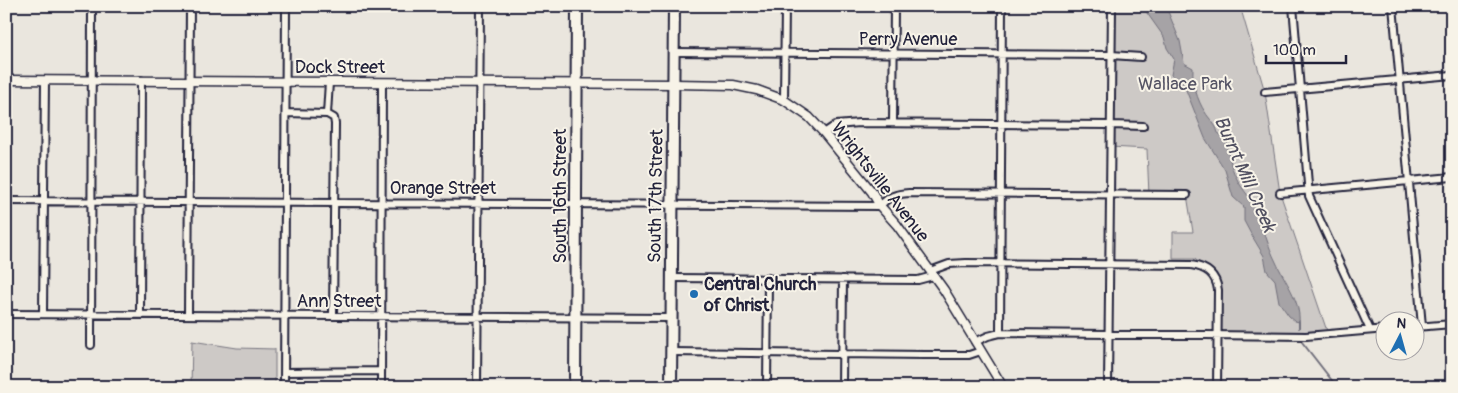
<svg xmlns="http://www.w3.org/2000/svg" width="1458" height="393" viewBox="0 0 1458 393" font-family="Pangolin,sans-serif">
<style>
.green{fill:#cdc9c6;stroke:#787680}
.water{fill:#a6a3a6;stroke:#716f7b}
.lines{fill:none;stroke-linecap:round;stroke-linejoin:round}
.stream{stroke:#716f7b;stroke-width:2}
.minor-casing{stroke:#22223b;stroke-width:10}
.tertiary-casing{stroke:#22223b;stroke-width:11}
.primary-casing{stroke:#22223b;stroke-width:14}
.minor{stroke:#f7f3e8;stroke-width:6}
.tertiary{stroke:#f7f3e8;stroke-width:8}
.primary{stroke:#f7f3e8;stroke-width:10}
.poi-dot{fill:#1f6fb2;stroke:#f7f3e8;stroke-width:2}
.labels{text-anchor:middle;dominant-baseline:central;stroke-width:4;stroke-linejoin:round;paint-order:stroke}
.street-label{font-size:18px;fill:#22223b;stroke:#f7f3e8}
.park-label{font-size:18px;fill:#555465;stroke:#f7f3e8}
.poi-label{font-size:18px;font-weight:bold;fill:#22223b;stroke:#f7f3e8;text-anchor:start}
.water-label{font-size:19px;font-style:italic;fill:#504f60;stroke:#f7f3e8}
</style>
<rect width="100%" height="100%" fill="#eae6de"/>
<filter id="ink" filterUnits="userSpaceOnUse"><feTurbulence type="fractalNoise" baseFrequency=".02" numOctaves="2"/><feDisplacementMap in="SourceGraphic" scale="10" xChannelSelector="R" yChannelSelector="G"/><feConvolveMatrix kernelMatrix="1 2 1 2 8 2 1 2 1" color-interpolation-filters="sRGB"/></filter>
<g filter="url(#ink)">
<path class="green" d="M1112 6H1240L1265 92 1280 193 1328 334 1218 335V290L1212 274 1195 259H1173V232H1193L1187 195H1149L1147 149 1110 147Z
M192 341 237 348 275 349V387H191Z"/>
<path class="water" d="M1142 6H1163L1167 9 1180 41 1184 63 1193 68C1192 82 1197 100 1205 112 1209 119 1216 124 1218 133L1226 138C1230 153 1229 165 1237 179 1242 190 1253 200 1258 211 1263 228 1268 246 1276 262 1284 280 1301 301 1299 322L1295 321 1289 316 1279 302 1275 280 1267 271 1264 256 1252 236 1244 221V207L1233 197 1225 170 1205 138 1186 90 1171 75 1174 59 1167 48 1164 37Z"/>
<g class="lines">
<path class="stream" d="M1299 321V328
M1302 342 1337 387"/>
<defs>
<path id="minor" d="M1293 6 1309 196 1370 330
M1393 6 1422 326
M674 52 1111 55 1141 57
M1265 92 1452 75
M784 100 785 6
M286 113 327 114 334 118 335 124 333 316
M327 114 329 82
M893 123 894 6
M824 133 836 125 859 123 1111 125 1143 126
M1280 193 1452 177
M6 201 880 206C889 196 896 194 909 193L1187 195
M930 271 949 264 966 263 1191 265C1206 267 1216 274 1218 290L1217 387
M672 278 918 280 933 276
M6 314 671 318
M43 314 45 80
M140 315 141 80
M188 315 190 6
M1416 327 1452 324
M1000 333 1002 6
M975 342 988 336 1000 333 1306 336 1386 329
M91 345 92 6
M671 352 925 355H969L981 351
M284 372 381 371
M284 387 286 6
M381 387 382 82
M477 387 480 6
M767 387 768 278
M842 387 843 279
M1108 387 1112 6"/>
<path id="tertiary" d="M6 80 674 84 733 85 757 90 784 100 809 117 824 133 872 192 880 206 897 225 944 290 1003 387"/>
<path id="primary" d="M575 387 577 6
M671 387 674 6"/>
</defs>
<use href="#minor" class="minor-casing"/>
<use href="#tertiary" class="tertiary-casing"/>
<use href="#primary" class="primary-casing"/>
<use href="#minor" class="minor"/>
<use href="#tertiary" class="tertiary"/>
<use href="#primary" class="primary"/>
</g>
</g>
<circle class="poi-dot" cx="694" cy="294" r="5"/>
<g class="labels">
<g class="street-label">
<text x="908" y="39">Perry Avenue</text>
<text x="340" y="67">Dock Street</text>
<text transform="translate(880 182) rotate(52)">Wrightsville Avenue</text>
<text x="443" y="188">Orange Street</text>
<text transform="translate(560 196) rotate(-90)">South 16th Street</text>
<text transform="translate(656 196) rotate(-89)">South 17th Street</text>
<text x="339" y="301">Ann Street</text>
</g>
<g class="park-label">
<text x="1185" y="84">Wallace Park</text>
</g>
<g class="poi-label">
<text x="704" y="284">Central Church<tspan x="704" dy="21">of Christ</tspan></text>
</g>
<g class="water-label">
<text transform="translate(1245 174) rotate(66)">Burnt Mill Creek</text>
</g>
</g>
<rect width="1458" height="393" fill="none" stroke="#f7f3e8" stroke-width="25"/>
<rect x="12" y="12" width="1433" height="368" fill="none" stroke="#22223b" stroke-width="2" filter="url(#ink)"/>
<g transform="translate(1400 336) rotate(6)"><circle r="24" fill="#f7f3e8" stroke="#a29fa3"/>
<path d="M0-4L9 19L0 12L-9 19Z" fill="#1f6fb2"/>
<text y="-8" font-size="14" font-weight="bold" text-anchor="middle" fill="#22223b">N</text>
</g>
<path d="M1266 55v8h80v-8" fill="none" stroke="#22223b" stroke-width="2.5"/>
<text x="1273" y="55" font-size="15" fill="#22223b" stroke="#f7f3e8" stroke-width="4" paint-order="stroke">100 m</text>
</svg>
